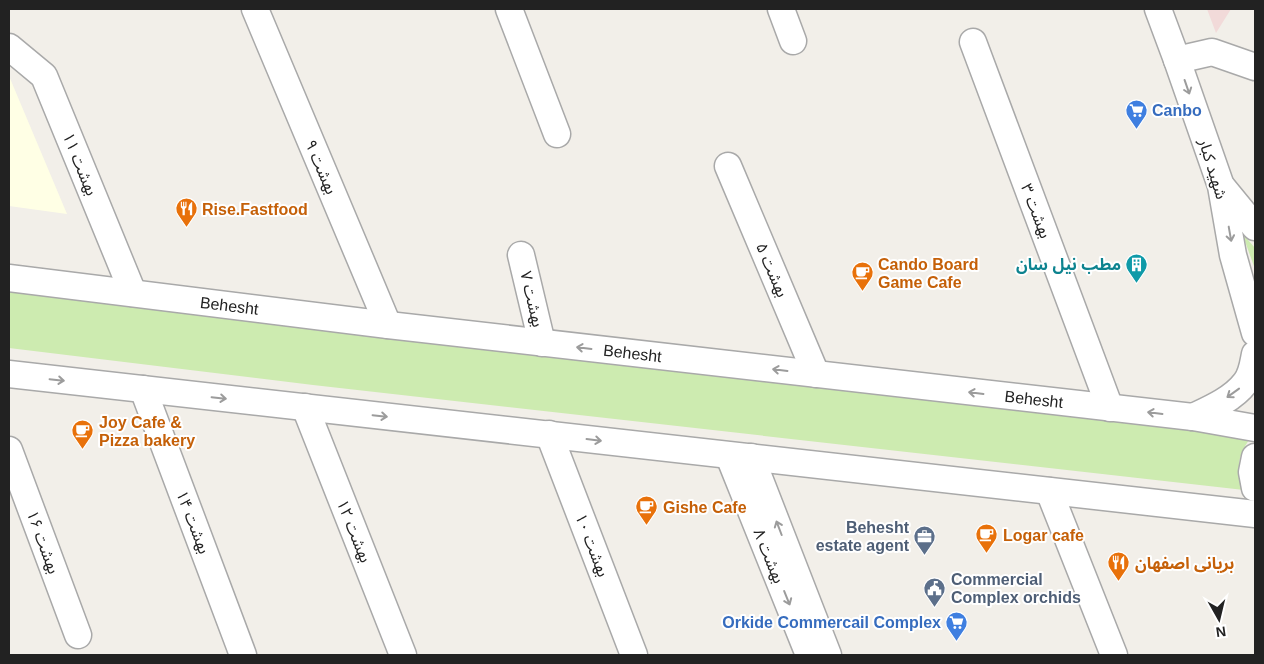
<svg xmlns="http://www.w3.org/2000/svg" width="1264" height="664" viewBox="0 0 1264 664" font-family="Helvetica,'Noto Sans Arabic',sans-serif">
<style>
.commercial{fill:#f2dad9}
.education{fill:#ffffe5}
.grass{fill:#cdebb0}
.lines{fill:none;stroke-linecap:round;stroke-linejoin:round}
.minor-casing{stroke:#a9a9a9;stroke-width:29}
.minor{stroke:#fff;stroke-width:26}
.oneway{stroke:#9c9c9c}
.labels{text-anchor:middle;dominant-baseline:central;stroke-width:4;stroke-linejoin:round;paint-order:stroke}
.shop-label{font-size:16px;font-weight:bold;fill:#366cbe;stroke:#fff;text-anchor:start}
.street-label{font-size:16px;fill:#222;stroke:#fff}
.food-label{font-size:16px;font-weight:bold;fill:#c56008;stroke:#fff;text-anchor:start}
.culture-label{font-size:16px;font-weight:bold;fill:#0d838f;stroke:#fff;text-anchor:end}
.service-label{font-size:16px;font-weight:bold;fill:#4e5e75;stroke:#fff;text-anchor:end}
</style>
<rect width="100%" height="100%" fill="#f2efe9"/>
<path class="commercial" d="M1207 9H1231L1216 33Z"/>
<path class="education" d="M9 76 67 214 9 206Z"/>
<path class="grass" d="M1242 233 1255 248V269Z
M9 288 1251 437C1237 457 1236 467 1244 490L313 385 9 348Z"/>
<g class="lines">
<defs>
<g id="minor">
<path d="M255 9 388 325"/>
<path d="M509 9 557 134"/>
<path d="M781 9 793 41"/>
<path d="M1158 9 1177 60 1221 186 1233 255 1255 333"/>
<path d="M973 42 1110 408"/>
<path d="M9 47 44 76 133 293"/>
<path d="M1177 60 1212 52 1255 67"/>
<path d="M728 166 816 374"/>
<path d="M1223 188 1255 227"/>
<path d="M521 255 542 343"/>
<path id="s1" d="M9 278 388 325 1193 417 1255 428"/>
<path d="M9 374 1255 514"/>
<path d="M143 389 243 655"/>
<path d="M305 407 403 655"/>
<path d="M1193 417C1210 409 1233 399 1245 383 1252 375 1253 364 1255 354"/>
<path d="M549 434 634 655"/>
<path d="M9 450 78 635"/>
<path d="M729 456 809 655"/>
<path d="M751 457 828 655"/>
<path d="M1255 457 1252 472 1255 488"/>
<path d="M1049 491 1114 655"/>
</g>
</defs>
<use href="#minor" class="minor-casing"/>
<use href="#minor" class="minor"/>
</g>
<defs><path id="oneway-shaft" d="M-6 0H5M1.5-3L5.5 0L1.5 3" fill="none" stroke-width="1.6" stroke-linecap="round" stroke-linejoin="round" transform="scale(1.25)"/></defs>
<g class="oneway">
<use href="#oneway-shaft" transform="translate(1187 87) rotate(71)"/>
<use href="#oneway-shaft" transform="translate(1230 234) rotate(80)"/>
<use href="#oneway-shaft" transform="translate(584 348) rotate(-173)"/>
<use href="#oneway-shaft" transform="translate(780 370) rotate(-173)"/>
<use href="#oneway-shaft" transform="translate(57 380) rotate(6)"/>
<use href="#oneway-shaft" transform="translate(976 393) rotate(-173)"/>
<use href="#oneway-shaft" transform="translate(1233 393) rotate(144)"/>
<use href="#oneway-shaft" transform="translate(219 398) rotate(6)"/>
<use href="#oneway-shaft" transform="translate(1155 413) rotate(-173)"/>
<use href="#oneway-shaft" transform="translate(380 416) rotate(6)"/>
<use href="#oneway-shaft" transform="translate(594 440) rotate(7)"/>
<use href="#oneway-shaft" transform="translate(779 528) rotate(-111)"/>
<use href="#oneway-shaft" transform="translate(787 598) rotate(68)"/>
</g>
<defs>
<symbol id="supermarket-pin" viewBox="-11 -11 22 30"><path d="M0 17L-7.5 6A9.5 9.5 0 1 1 7.5 6Z" fill="#3f7fe0" stroke="#fff"/><path d="M-6-5.5h2.5l.6 2H6L4.5 2H-2.5L-4.4-4H-6ZM-1.5 3.2a1.3 1.3 0 1 0 .1 0ZM3 3.2a1.3 1.3 0 1 0 .1 0Z" fill="#fff"/></symbol>
<symbol id="restaurant-pin" viewBox="-11 -11 22 30"><path d="M0 17L-7.5 6A9.5 9.5 0 1 1 7.5 6Z" fill="#e8710a" stroke="#fff"/><path d="M-5-6h1v4h1v-4h1v4h1v-4h1v5L-1.5 .5V6h-2V.5L-5-1ZM5-6V6H3V1.5H1.5Q1.5-4 5-6Z" fill="#fff"/></symbol>
<symbol id="building-pin" viewBox="-11 -11 22 30"><path d="M0 17L-7.5 6A9.5 9.5 0 1 1 7.5 6Z" fill="#0f9aa8" stroke="#fff"/><path d="M-4-6H4V6H1V3H-1V6H-4ZM-2.5-4.3h1.7v1.8h-1.7ZM.8-4.3h1.7v1.8H.8ZM-2.5-1h1.7V.8h-1.7ZM.8-1h1.7V.8H.8Z" fill="#fff"/></symbol>
<symbol id="cafe-pin" viewBox="-11 -11 22 30"><path d="M0 17L-7.5 6A9.5 9.5 0 1 1 7.5 6Z" fill="#e8710a" stroke="#fff"/><path d="M-5.5-4.5H6V0H3Q3 3.5 0 3.5H-2.5Q-5.5 3.5-5.5 0ZM3-3.2v2h1.7v-2ZM-6 4.5H4V6H-6Z" fill="#fff"/></symbol>
<symbol id="office-pin" viewBox="-11 -11 22 30"><path d="M0 17L-7.5 6A9.5 9.5 0 1 1 7.5 6Z" fill="#5c6f8a" stroke="#fff"/><path d="M-6-3h4V-5.5h4V-3h4V5H-6ZM-1-4.5V-3h2v-1.5ZM-6 0V1H6V0Z" fill="#fff"/></symbol>
<symbol id="civic-pin" viewBox="-11 -11 22 30"><path d="M0 17L-7.5 6A9.5 9.5 0 1 1 7.5 6Z" fill="#5c6f8a" stroke="#fff"/><path d="M-.6-6.5H3V-4.5H.6V-3L4-1V1h2V6H-6V1h2V-1L-.6-3ZM-1.2 2.5V6h2.4V2.5Z" fill="#fff"/></symbol>
</defs>
<g fill-rule="evenodd">
<use href="#supermarket-pin" x="1124" y="98" width="25" height="34"/>
<use href="#restaurant-pin" x="174" y="196" width="25" height="34"/>
<use href="#building-pin" x="1124" y="252" width="25" height="34"/>
<use href="#cafe-pin" x="850" y="260" width="25" height="34"/>
<use href="#cafe-pin" x="70" y="418" width="25" height="34"/>
<use href="#cafe-pin" x="634" y="494" width="25" height="34"/>
<use href="#cafe-pin" x="974" y="522" width="25" height="34"/>
<use href="#office-pin" x="912" y="524" width="25" height="34"/>
<use href="#restaurant-pin" x="1106" y="550" width="25" height="34"/>
<use href="#civic-pin" x="922" y="576" width="25" height="34"/>
<use href="#supermarket-pin" x="944" y="610" width="25" height="34"/>
</g>
<g class="labels">
<g class="shop-label">
<text x="1152" y="110">Canbo</text>
<text x="941" y="622" text-anchor="end">Orkide Commercail Complex</text>
</g>
<g class="street-label">
<text transform="translate(80 164) rotate(68)">۱۱ بهشت</text>
<text transform="translate(321 167) rotate(67)">۹ بهشت</text>
<text transform="translate(1213 169) rotate(73)">شهید کبار</text>
<text transform="translate(1036 211) rotate(69)">۳ بهشت</text>
<text transform="translate(772 270) rotate(67)">۵ بهشت</text>
<text transform="translate(532 299) rotate(77)">۷ بهشت</text>
<text stroke="none"><textPath href="#s1" startOffset="222">Behesht</textPath></text>
<text stroke="none"><textPath href="#s1" startOffset="628">Behesht</textPath></text>
<text stroke="none"><textPath href="#s1" startOffset="1032">Behesht</textPath></text>
<text transform="translate(193 522) rotate(69)">۱۴ بهشت</text>
<text transform="translate(354 531) rotate(68)">۱۲ بهشت</text>
<text transform="translate(43 542) rotate(70)">۱۶ بهشت</text>
<text transform="translate(592 545) rotate(69)">۱۰ بهشت</text>
<text transform="translate(769 556) rotate(68)">۸ بهشت</text>
</g>
<g class="food-label">
<text x="202" y="209">Rise.Fastfood</text>
<text x="878" y="264">Cando Board<tspan x="878" dy="18">Game Cafe</tspan></text>
<text x="99" y="422">Joy Cafe &amp;<tspan x="99" dy="18">Pizza bakery</tspan></text>
<text x="663" y="507">Gishe Cafe</text>
<text x="1003" y="535">Logar cafe</text>
<text x="1135" y="563">بریانی اصفهان</text>
</g>
<g class="culture-label">
<text x="1121" y="264">مطب نیل سان</text>
</g>
<g class="service-label">
<text x="909" y="527">Behesht<tspan x="909" dy="18">estate agent</tspan></text>
<text x="951" y="579" text-anchor="start">Commercial<tspan x="951" dy="18">Complex orchids</tspan></text>
</g>
</g>
<rect width="1264" height="664" fill="none" stroke="#222222" stroke-width="20"/>
<g transform="translate(1219 619) rotate(172)" stroke="#ffffff" stroke-width="4" paint-order="stroke">
<path d="M0-4L9 19L0 12L-9 19Z" fill="#222222"/>
<text y="-8" font-size="14" font-weight="bold" text-anchor="middle" fill="#222222">N</text>
</g>
</svg>
